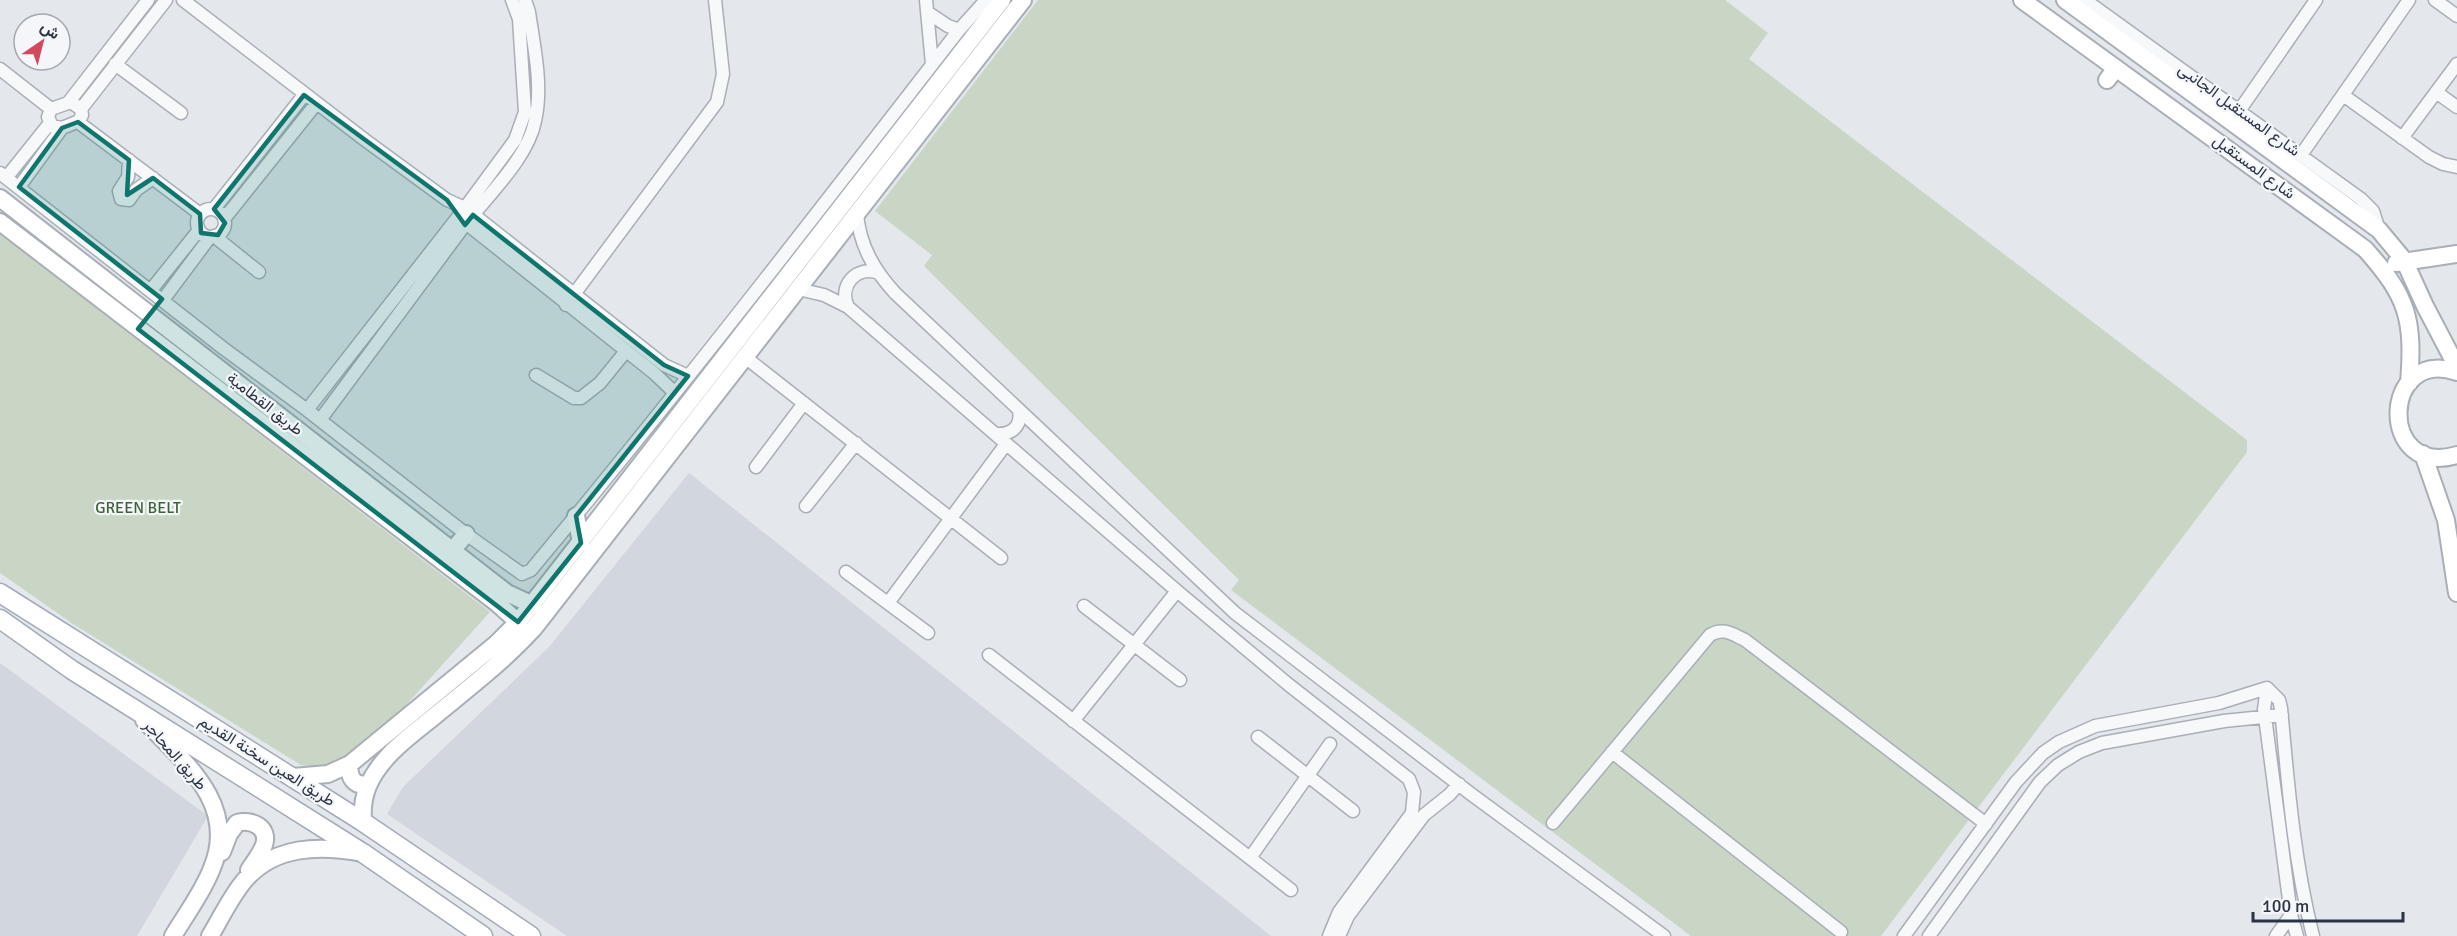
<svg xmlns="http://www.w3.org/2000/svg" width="2457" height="936" viewBox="0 0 2457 936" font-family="Signika,Vazirmatn,sans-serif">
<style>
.built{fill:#d2d6de}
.green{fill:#c9d6c5}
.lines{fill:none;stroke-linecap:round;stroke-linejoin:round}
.street-casing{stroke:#a9aeb7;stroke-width:15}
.secondary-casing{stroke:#a9aeb7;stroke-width:20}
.primary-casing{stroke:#a3abb8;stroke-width:21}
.street{stroke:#f7f8fa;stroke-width:12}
.secondary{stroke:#fff;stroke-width:16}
.primary{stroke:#fff;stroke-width:18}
.marked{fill:#0f766e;fill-opacity:0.2;stroke:#0f766e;stroke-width:4.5;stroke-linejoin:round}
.labels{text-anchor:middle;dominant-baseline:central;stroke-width:4.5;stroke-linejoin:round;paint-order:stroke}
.street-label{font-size:16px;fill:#2b3445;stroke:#f4f6f9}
.park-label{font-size:16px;fill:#3f6138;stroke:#f4f6f9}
</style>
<rect width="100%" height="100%" fill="#e4e7ec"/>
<path class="built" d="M689 473 1271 936H567L387 814 403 787 549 647Z
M0 663 208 816 137 936H0Z"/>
<path class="green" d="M1038 0H1725L1768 33 1749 59 2247 440V452L1881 936H1691L1231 590 1239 580 924 266 932 255 875 211Z
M0 234 490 612 370 745 332 764 316 767 301 765 73 624 0 573Z"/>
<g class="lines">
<defs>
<path id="street" d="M183 0 365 140 447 200 465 208 664 365 688 376
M926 0 932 64
M2085 0 2361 199 2373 211 2379 230
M2435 0 2457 16
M927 12 948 26 959 30
M115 64 181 113
M0 69 51 109
M2436 92 2457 107
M2343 95 2429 157 2443 164 2457 167
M71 102 81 109 82 115 79 121 62 128 52 126 48 117 51 109Z
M68 103 148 0
M81 109 166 0
M2239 111 2316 0
M78 122 200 214
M2402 138 2457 64
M2301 155 2409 0
M129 160 128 177 119 191 121 199 129 200 136 190 153 178
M0 173 223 348 307 410 466 534 522 574 531 570C678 393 818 212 959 30L986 0
M6 178 50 123
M19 187 62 128
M214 209 304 95
M197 223a14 14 0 1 1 28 0a14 14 0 1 1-28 0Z
M857 214C860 246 874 270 895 293L1235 613 1471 794 1664 936
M224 219 316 104
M462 220 654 373 675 393
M214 236 259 272
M798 289 824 295 848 307 1177 591 1289 685 1409 779 1414 792 1412 813 1339 912 1329 936
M151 290 199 230
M163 300 210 237
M566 305 717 102 723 74 715 0
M848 307C838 286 856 265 879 273
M745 357 1001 558
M536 375 574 398H581L600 383 626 351
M307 410 465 208 515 140 525 112 519 19 512 0
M320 420C368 355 416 290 464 226 487 196 528 158 535 121 543 86 534 47 529 12L525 0
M996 434C1011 435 1022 427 1019 410
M756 467 804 403
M806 506 856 443
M846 572 928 633
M888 603 1006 444
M1084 606 1180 680
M989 655 1291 890
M2267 688 2279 700 2281 708C2288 785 2294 861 2313 936
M2267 688 2264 709 2291 915 2297 936
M1073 721 1177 591
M1258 737 1353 811
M1612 752 1841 932
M1553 823 1710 635C1723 627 1732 634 1745 640L1986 824
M1250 858 1330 744
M1339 936 1348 916 1424 815 1449 795 1459 784
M1904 936 2016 782 2043 753 2059 742 2095 726 2219 703 2267 688
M1929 936 2040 782 2058 765 2079 752 2102 743 2224 721 2282 715
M2276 936 2291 915"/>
<path id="secondary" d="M2022 0 2365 249C2408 297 2414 319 2409 383
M2065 0 2379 230 2404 260 2425 306 2457 367
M2107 80 2116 68
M0 198 507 593 533 605
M0 222 498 604 518 622
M2396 263 2457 254
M2457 372C2381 346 2377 479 2457 455
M2423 454 2446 520 2457 593
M576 516 581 543
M452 551 466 534
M144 720C183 761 239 804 212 868 203 892 186 914 173 936
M350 764C348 777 354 787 368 784
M293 777 328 774 350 764 496 644 518 622 1002 0
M363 822C362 809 363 798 368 786 381 755 413 734 437 714 471 686 505 660 534 628L1023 0
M222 852 229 834 237 823C251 819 270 827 264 845 261 854 254 862 249 870
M210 936C221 918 230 898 244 881 274 845 320 845 363 853"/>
<path id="primary" d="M0 593 363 822 531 936
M0 619 72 670 363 853 483 936"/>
</defs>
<use href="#street" class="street-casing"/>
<use href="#secondary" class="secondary-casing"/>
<use href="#primary" class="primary-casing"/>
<use href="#street" class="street"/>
<use href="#secondary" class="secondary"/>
<use href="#primary" class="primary"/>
</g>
<path class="marked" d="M304 95 447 200 465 225 473 215 664 365 688 376 576 516 581 543 518 622 138 329 162 299 19 187 62 128 78 122 129 160 127 195 153 178 200 214 201 233 218 235 225 223 214 209Z"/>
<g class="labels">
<g class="street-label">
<text transform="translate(2239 110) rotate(36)">شارع المستقبل الجانبى</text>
<text transform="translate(2254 167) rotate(36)">شارع المستقبل</text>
<text transform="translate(265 404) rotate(38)">طريق القطامية</text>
<text transform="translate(175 755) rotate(49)">طريق المحاجر</text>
<text transform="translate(267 761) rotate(32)">طريق العين سخنة القديم</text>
</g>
<g class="park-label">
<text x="138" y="508">GREEN BELT</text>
</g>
</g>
<g transform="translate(42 42) rotate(35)"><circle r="28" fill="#f4f6f9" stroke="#a4a8b1" stroke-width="1.5"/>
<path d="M0-4.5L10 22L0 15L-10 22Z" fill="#d1495b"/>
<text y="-9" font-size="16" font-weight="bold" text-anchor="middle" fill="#2b3445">ش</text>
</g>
<path d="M2253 912v9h150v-9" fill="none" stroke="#2b3445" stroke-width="3"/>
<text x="2262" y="912" font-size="18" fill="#2b3445" stroke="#f4f6f9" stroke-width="4.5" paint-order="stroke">100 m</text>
</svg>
